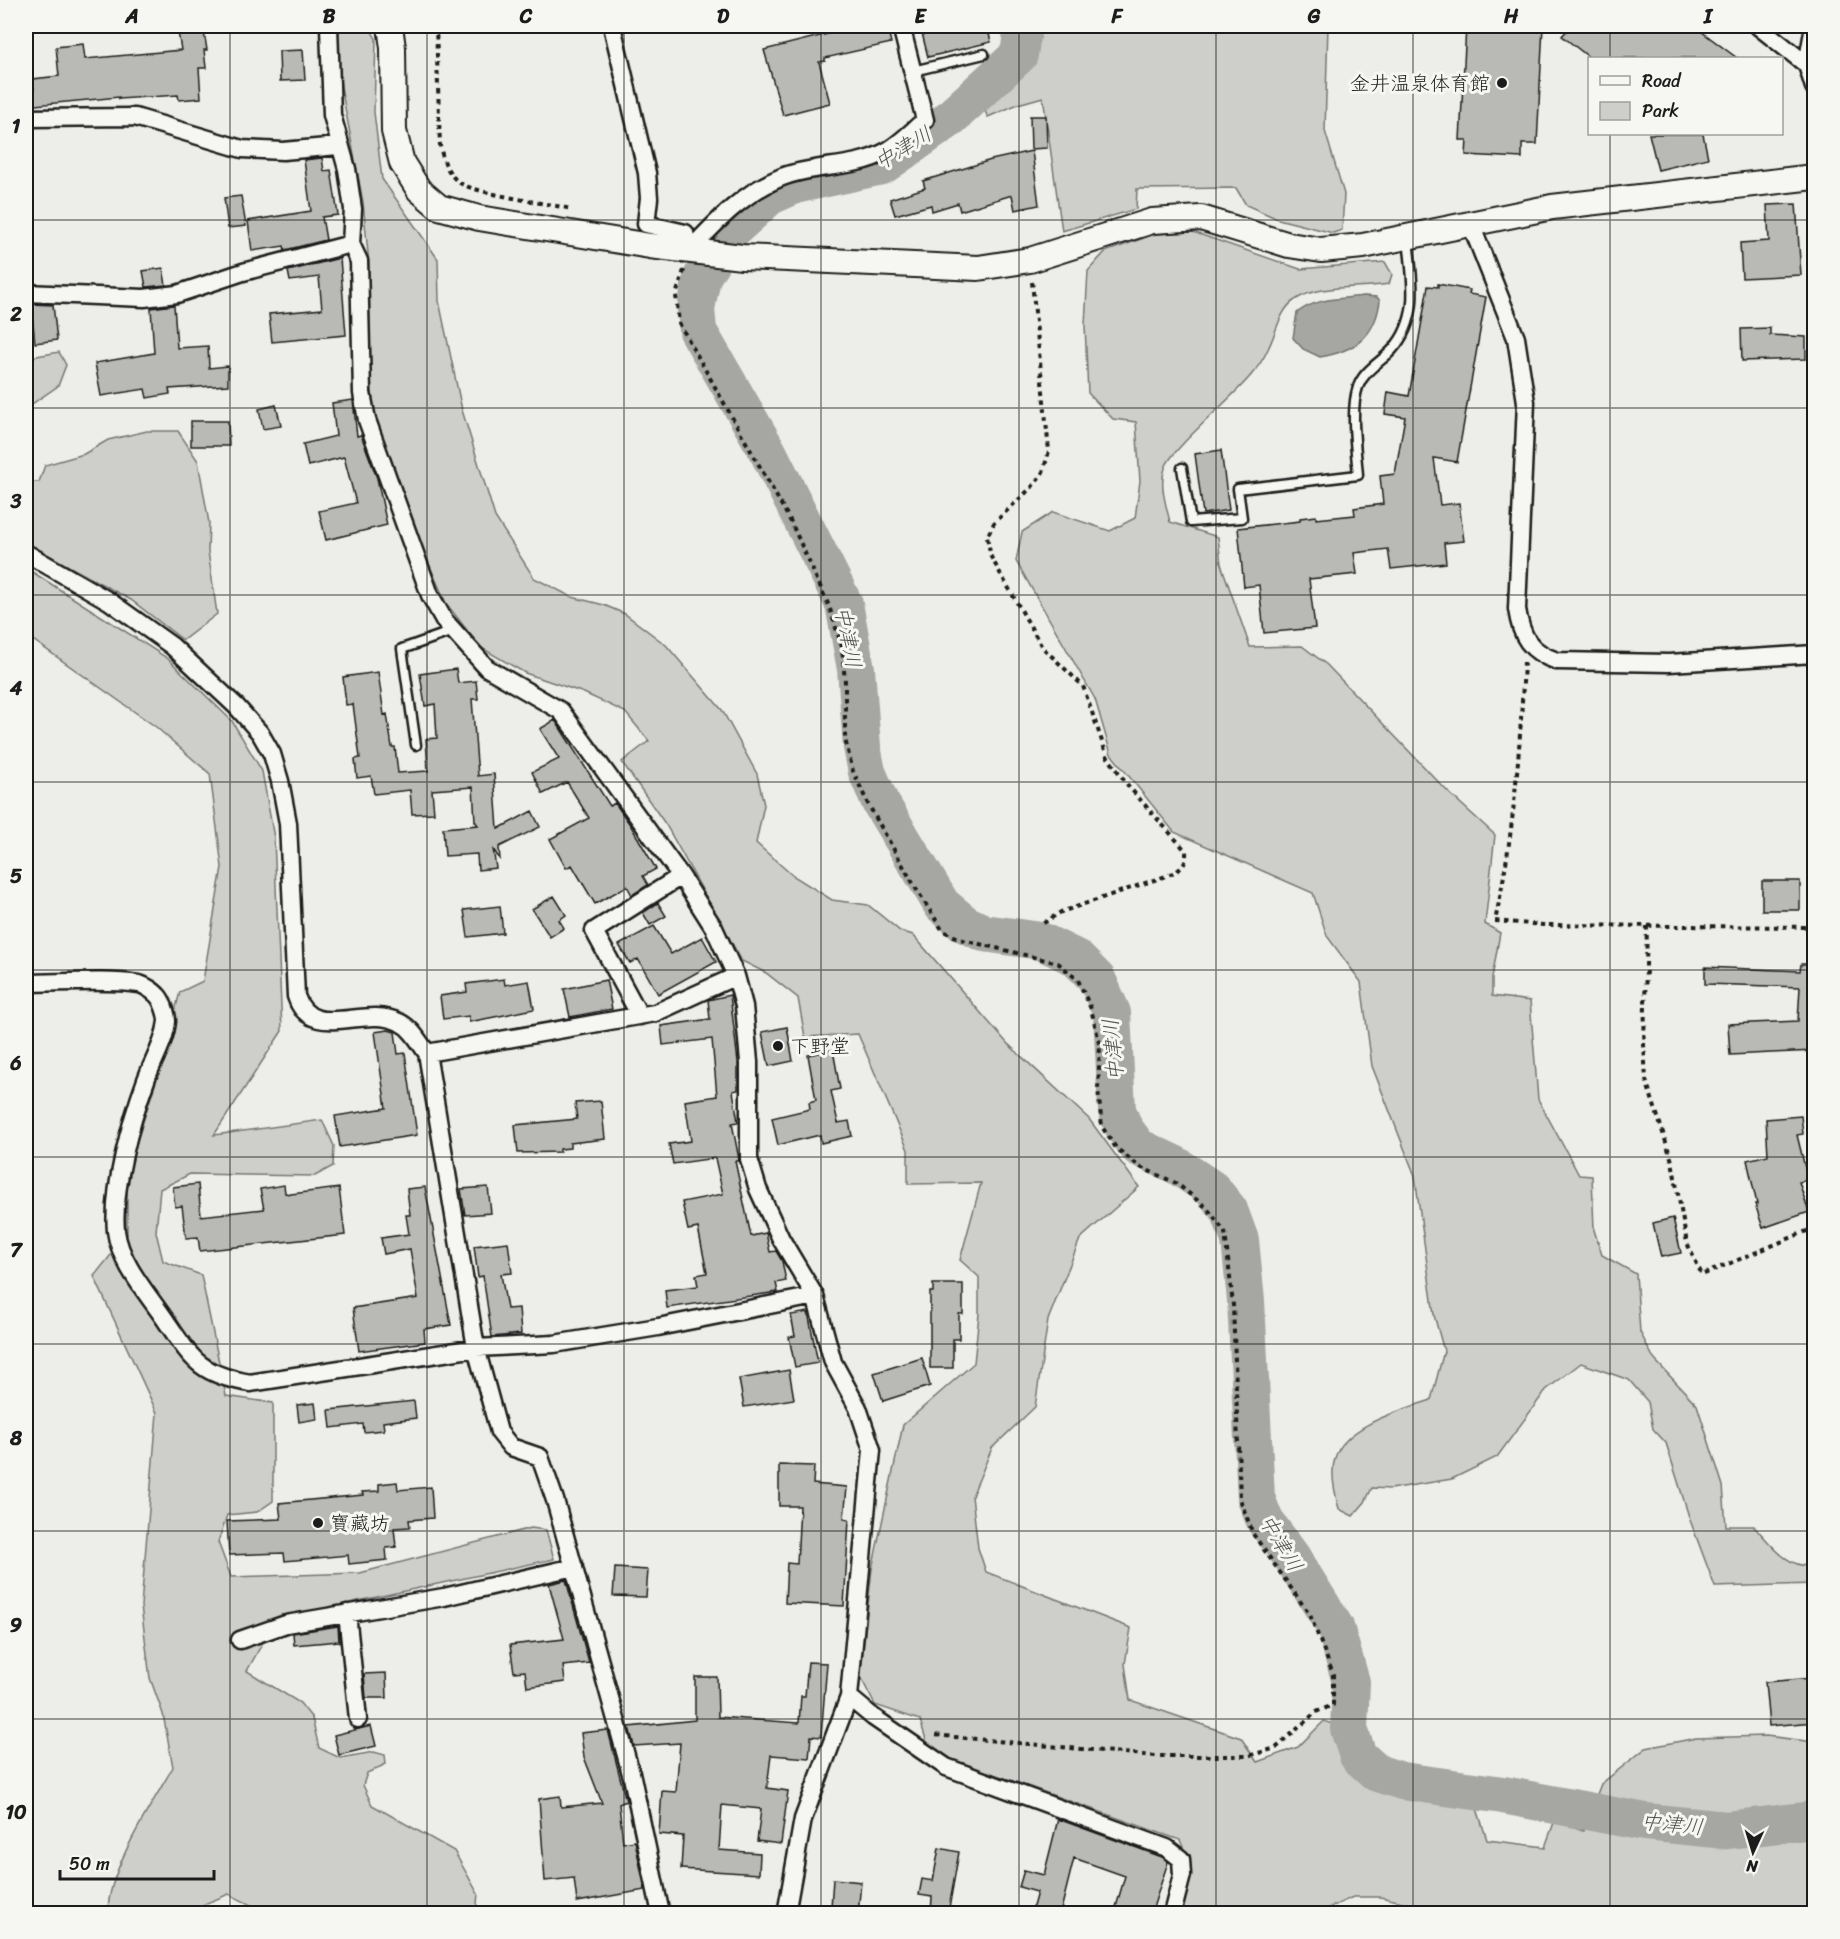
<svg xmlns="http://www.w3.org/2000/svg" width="1840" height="1939" viewBox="0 0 1840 1939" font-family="Sriracha,'Klee One',sans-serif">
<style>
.green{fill:#cececb;stroke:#757574;stroke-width:1.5}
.water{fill:#a6a6a3;stroke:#6f6f6d;stroke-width:1.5}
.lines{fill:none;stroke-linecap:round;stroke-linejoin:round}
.river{stroke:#a6a6a3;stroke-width:38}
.building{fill:#b9b9b6;stroke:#1c1c1c;stroke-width:1.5}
.lane-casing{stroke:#1c1c1c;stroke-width:13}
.street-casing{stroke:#1c1c1c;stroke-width:21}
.secondary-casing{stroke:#1c1c1c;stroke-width:28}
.path{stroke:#1c1c1c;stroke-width:4;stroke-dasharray:4.5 4.5;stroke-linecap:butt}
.lane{stroke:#f6f6f2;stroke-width:8}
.street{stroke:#f6f6f2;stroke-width:16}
.secondary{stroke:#f6f6f2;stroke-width:24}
.grid{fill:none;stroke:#1c1c1c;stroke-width:1.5;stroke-opacity:0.55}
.poi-dot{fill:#1c1c1c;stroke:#f6f6f2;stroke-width:2}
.labels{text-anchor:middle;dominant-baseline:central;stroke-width:6;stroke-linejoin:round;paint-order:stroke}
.poi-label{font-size:20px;fill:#1c1c1c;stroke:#f6f6f2;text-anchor:start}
.water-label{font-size:21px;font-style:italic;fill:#535352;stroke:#f6f6f2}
.neatline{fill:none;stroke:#1c1c1c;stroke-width:2}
.grid-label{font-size:20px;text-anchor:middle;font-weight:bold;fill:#1c1c1c}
</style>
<rect width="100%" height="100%" fill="#edede9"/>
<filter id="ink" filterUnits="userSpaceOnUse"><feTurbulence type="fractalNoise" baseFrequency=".0167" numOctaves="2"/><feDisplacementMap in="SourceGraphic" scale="12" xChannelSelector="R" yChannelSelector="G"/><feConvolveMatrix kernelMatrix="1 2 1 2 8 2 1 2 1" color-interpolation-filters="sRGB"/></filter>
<g filter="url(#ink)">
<path class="green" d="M338 26H369L376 39 374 112 382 179 438 259 439 301 462 410 495 517 534 578 572 597 604 605 625 614 666 645 722 710 757 774 764 805 756 843 792 875 832 900 868 905 900 931 913 935 1007 1043 1089 1119 1139 1187 1080 1239 1048 1320 1035 1407 992 1448 972 1496 978 1548 986 1572 1131 1628 1125 1664 1130 1700 1241 1738 1257 1762 1298 1747 1324 1721 1335 1725 1349 1754 1370 1781 1474 1799 1487 1840 1545 1847 1555 1820 1583 1830 1601 1784 1646 1748 1696 1738 1766 1736 1814 1742V1913L1423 1914 1407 1903 1380 1897H1353L1318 1913H1181C1189 1886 1193 1866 1180 1840L948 1758 927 1743 920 1720 875 1705 860 1676 872 1569 903 1425 974 1363 979 1314V1277L960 1260 981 1183 908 1184V1150L858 1034 805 1037 798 998 766 973 742 961 666 825 622 762 649 741 625 712 584 693 525 673 480 647 446 603 429 564 397 486 373 407 369 351V264L363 202 339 76Z
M1043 26H1328L1325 131 1344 194 1342 230 1333 233 1278 219 1246 205 1236 188 1137 189 1136 209 1062 231 1043 97 1018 104 988 117 981 104 1034 60Z
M1193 232 1300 269 1385 262 1392 274 1389 284C1360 289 1319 284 1295 300 1279 310 1276 335 1267 351 1263 360 1258 367 1252 374 1235 396 1171 449 1165 468 1159 485 1166 505 1170 522L1218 537 1221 564 1250 647 1302 646 1327 665 1447 791 1495 835 1485 924 1500 933 1492 978V996L1530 1001 1538 1099 1579 1175 1592 1176 1594 1230 1602 1255 1636 1274 1640 1332 1654 1359 1697 1405 1723 1486 1726 1526H1754C1771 1544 1787 1569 1814 1566V1584L1715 1587 1690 1520 1666 1443 1653 1429 1648 1402 1629 1380 1581 1363 1546 1390 1497 1457 1452 1479 1390 1489 1372 1488 1365 1502 1353 1516 1339 1509C1335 1493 1330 1474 1335 1458 1345 1425 1402 1410 1431 1400L1444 1351 1434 1315 1415 1176 1372 1066 1361 982 1327 936 1313 893 1174 832 1111 754 1095 699 1016 561 1022 532 1053 512 1110 531 1135 518 1140 481 1136 422 1113 419 1088 393 1085 325 1088 271 1105 252 1155 234Z
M59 352 66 365 58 386 26 408V358Z
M147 431H178L198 461 209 523 208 551 217 614 183 640 131 600 26 543V482H39L45 465 84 454 108 440Z
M26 568 167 658 232 721 262 771 274 838 282 1031 214 1135 322 1120 334 1146 333 1166 315 1176 190 1174 160 1189 156 1232 163 1261 201 1275 226 1396 273 1403V1501L257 1512 227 1515 218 1542 231 1577 360 1573 531 1528 546 1530 554 1559 288 1616 262 1644 247 1671 300 1703 312 1718 319 1748 340 1758 374 1752 385 1755 386 1764 367 1773 363 1785 372 1805 454 1851 478 1894 476 1913H267L229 1894 204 1904 201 1913H108C107 1871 152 1804 173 1767L163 1714 150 1678 141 1606 157 1413 94 1276 127 1235V1172L158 1075 180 992 203 981 222 867 210 774 156 727 26 635Z"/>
<path class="water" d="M1364 296 1377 297 1380 301C1375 338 1354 351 1320 357L1303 349 1293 338 1297 313C1315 298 1340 299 1364 296Z"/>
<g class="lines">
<path class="river" d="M1023 26 1019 55 947 121 882 166 795 185 770 196 728 234 702 277 696 309 698 331 768 452 844 604 856 669 862 747 867 772 880 802 942 905 965 924 984 933 1041 941 1076 958 1097 979 1112 1013 1117 1110 1124 1128 1138 1147 1176 1165 1212 1189 1229 1210 1240 1240 1246 1301 1256 1498 1265 1521 1291 1556 1335 1627 1351 1682 1349 1729 1358 1756 1377 1773 1402 1781 1503 1795 1645 1822 1727 1830 1814 1820"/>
</g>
<path class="building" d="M177 26H203L207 50H204L206 68H199L201 98 179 100 178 95 119 99V97L35 105 33 79 59 76 56 47 83 44 85 59 181 50Z
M841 26H887L891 43 825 58V61L819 62 830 103 783 115 764 50 828 34 827 29Z
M935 26H987L991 42 928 57 921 29Z
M1466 26H1543L1537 144H1522V158L1466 155 1467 140H1460Z
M1571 26H1694L1737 58H1590L1562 36Z
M303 50 305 80 280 81 279 51Z
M1030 116H1046L1047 148 1031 149Z
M1649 134H1703L1708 158 1658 170Z
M1032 151 1039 205 1015 210 1012 195 960 211 958 203 932 211 931 205 895 215 890 199 925 188 923 181 991 160Z
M322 158 324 171 331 170 338 215 322 217 326 240 285 250 284 246 252 251 248 221 311 211 304 160Z
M241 196 246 226 228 228 224 198Z
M1796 204 1801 275 1742 278 1740 243 1769 241 1767 205Z
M340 258 346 335 272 342 269 314 322 309 319 277 290 281 288 271Z
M163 268 166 285 146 287 143 271Z
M1438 284 1470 290 1469 294 1486 297 1457 462 1434 458 1440 505 1459 503 1464 541 1444 543 1446 563 1391 569 1388 549 1354 553 1357 574 1309 579 1315 628 1264 633 1259 585 1244 587 1238 528 1300 521V518L1316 516V519L1355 515 1354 508 1383 504 1380 476 1395 474 1405 417 1385 414 1388 392 1409 396 1428 286 1438 287Z
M31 304 53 305 57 340 35 343Z
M174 305 177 348 208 346 209 368 228 366V385L169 389 170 394 147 398 145 389 101 396 95 363 154 353 151 308Z
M1770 328V335L1806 337V359L1742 361 1741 329Z
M353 400 357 436 361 435 377 478 387 525 326 540 319 511 356 503 344 457 308 466 303 444 336 436 332 403Z
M276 405 281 426 263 429 259 409Z
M191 421H228L229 446H191Z
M1221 450 1229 510 1203 514 1195 454Z
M456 669 458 683 476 681 478 699H472L478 776 494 774 498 829 532 811 540 827 499 847 500 860 493 849 496 868 478 870 477 854 445 856 443 828 478 825 475 821 473 787 432 790 434 813 412 814 410 790 374 794 371 776 357 778 355 759 360 758 353 704 346 705 343 677 378 672 384 715 387 714 392 747H395L398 773 428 771 426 739 437 738 435 704 425 706 420 674Z
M555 720 610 806 615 803 631 826 656 869 643 876 648 885 632 895 627 886 595 904 572 865 566 868 550 839 589 818 567 782 543 794 532 772 559 759 540 729Z
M1762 881H1800V910H1762Z
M554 896 566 915 559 920 564 928 550 937 532 909Z
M658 903 666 916 650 925 643 913Z
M500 906 503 933 468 937 464 910Z
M654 926 671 954 702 937 716 962 658 994 638 959 630 963 619 945Z
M1801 964H1815V1051L1730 1055 1728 1024 1798 1021 1800 987 1705 984V967L1800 971Z
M504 979 505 985 529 981 534 1009 469 1022V1016L443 1019 440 996 467 992 466 984Z
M606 980 612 1009 570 1017 564 989Z
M730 995 738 1062V1090L733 1091 738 1122 732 1123 738 1154 739 1161H735L751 1236 766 1233 770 1252 776 1251 782 1261 786 1281 776 1283 778 1292 667 1308 665 1290 698 1286 696 1275 707 1273 698 1228 688 1230 682 1202 723 1194 715 1158 673 1164 669 1144 691 1141 685 1101 717 1096 712 1039 663 1045 661 1026 710 1019 708 1000Z
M787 1027 793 1061 769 1066 762 1032Z
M388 1030 395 1032 398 1054 405 1053 417 1135 340 1147 335 1116 386 1108 375 1032Z
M833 1050 840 1089 831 1091 838 1123 849 1121 852 1136 821 1143 820 1135 778 1145 772 1118 810 1109 809 1102 816 1100 808 1055Z
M601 1101 605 1139 570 1143V1148L560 1149V1152L518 1153 515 1125 577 1119 575 1103Z
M1801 1116 1803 1134 1797 1135 1808 1180 1799 1182 1809 1212 1763 1228 1755 1204H1757L1747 1160 1768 1155 1766 1119Z
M198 1184 201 1216 264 1209 260 1189 284 1185 285 1193 291 1194 339 1188 345 1235 200 1251 198 1237 186 1238 182 1206 175 1207 173 1187Z
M425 1187 451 1325 424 1329 425 1342 359 1351 353 1308 418 1298 410 1249 384 1254 381 1238 409 1234 406 1215H410L407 1189Z
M488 1187 491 1213 465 1215 461 1189Z
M1673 1218 1681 1253 1661 1257 1653 1223Z
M508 1242 512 1273 501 1274 507 1309 519 1308 521 1334 492 1337 483 1276 478 1277 474 1246Z
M933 1284H963V1314H959V1339H953V1368H930V1292H933Z
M808 1312 818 1363 795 1367 789 1337 795 1336 791 1315Z
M922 1358 930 1386 883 1401 874 1373Z
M789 1370 794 1399 744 1407 739 1379Z
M414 1401 416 1418 383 1422 384 1430 364 1432 363 1424 331 1428 329 1410Z
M315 1403 317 1419 299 1422 297 1405Z
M779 1465 814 1466 813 1484 847 1487 844 1519 849 1520 844 1606 785 1603 787 1563 797 1564 800 1506H779Z
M397 1482 398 1490 431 1487 433 1518 409 1520 410 1527 394 1528 396 1547 386 1548 387 1560 349 1564 348 1555 285 1561 284 1553 229 1555 227 1521 281 1519 279 1503 363 1495 362 1492 379 1491V1484Z
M615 1568 648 1570 646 1597 613 1596Z
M566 1580 589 1663 563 1666 565 1682 527 1687 525 1671 514 1672 510 1645 564 1639 549 1584Z
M338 1626 339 1641 294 1645 293 1633Z
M808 1662 827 1663 821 1737 811 1736 809 1758 771 1755 767 1788 788 1791 781 1844 757 1841 761 1809 722 1805 719 1850 760 1853 759 1874 681 1869 683 1836 659 1834 662 1791 676 1792 680 1743 634 1746 629 1727 695 1720V1677H717L718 1717 799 1723 801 1696H805Z
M386 1673 387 1698H366L364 1674Z
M1812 1678 1815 1722 1769 1726 1765 1682Z
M371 1726 376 1746 339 1755 334 1735Z
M608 1730 626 1801 619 1804 623 1843 635 1841 645 1890 577 1902 574 1878 545 1881 539 1799 560 1796 561 1807 602 1803 584 1757 581 1733Z
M1058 1819 1162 1857 1168 1862 1151 1914H1114L1125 1876 1074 1858 1060 1914H1031L1037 1892 1019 1887 1024 1870 1044 1875Z
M939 1848 959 1852 948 1914H931L932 1897 919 1895 922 1879 933 1881Z
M833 1879 861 1882 858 1914H838L839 1908 831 1907Z"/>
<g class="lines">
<defs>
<path id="lane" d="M913 71 984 54
M1182 468 1191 522 1242 518 1238 489 1358 475C1356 449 1350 410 1358 387 1364 370 1381 362 1392 350 1421 318 1412 279 1408 239
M416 745 402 649 453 631"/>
<path id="street" d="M329 26 332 115 347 169 353 209 351 244 359 261 362 393 367 420 430 595 444 620 487 668 561 711 681 876 714 928 736 976 744 1006 749 1062V1159L758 1189 781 1239 815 1296 833 1362 858 1408 872 1450 849 1697 803 1819 786 1914
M612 26 647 173 649 198 646 224 685 233 689 251
M1758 26 1807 65
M1814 26 1807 65 1814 87
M26 118 135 117 242 149 283 151 338 146
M1470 222 1516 338 1526 402 1517 609C1521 637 1530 652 1557 661L1669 663 1814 654
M689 251C717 221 743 193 782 177 815 164 854 169 885 152 899 145 913 130 925 120L901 26
M26 293 144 298 177 294 243 272 351 244
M26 553 109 601 172 646 237 707 260 733 272 754 280 781 288 823 296 996C311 1043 364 1004 399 1022 412 1028 419 1042 427 1053L655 1013 736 976
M26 983C59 983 107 979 139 984 144 985 154 991 158 996 162 1000 167 1014 167 1021 165 1042 153 1060 146 1080 131 1121 112 1188 116 1231 120 1263 147 1293 164 1318 192 1359 198 1374 250 1383L476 1348 554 1344 658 1327 815 1296
M640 1016 594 931 681 876
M427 1053 476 1348 499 1432 511 1447 540 1457 555 1500 632 1777 661 1914
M347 1613 358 1719
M240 1640 286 1624 444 1597 574 1567
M849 1697 873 1717 946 1767 1167 1848 1181 1859 1182 1875 1172 1914"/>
<path id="secondary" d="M390 26 393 48 394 131 402 163 419 190 439 207 479 218 650 246 742 257 978 268 1030 260 1152 221 1201 218 1289 245 1321 250 1363 246 1552 207 1814 177"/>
</defs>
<use href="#lane" class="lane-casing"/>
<use href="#street" class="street-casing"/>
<use href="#secondary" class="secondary-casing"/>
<path class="path" d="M436 26 440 146C443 160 448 175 460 183 477 194 547 203 571 209
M684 270 676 295 679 323 791 522 829 606 842 647 845 682V739L853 771 868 804 918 892 943 931 963 940 1058 963 1078 980 1091 1009 1100 1045 1098 1089 1102 1127 1116 1148 1142 1168 1176 1183 1207 1208 1225 1232 1233 1305 1240 1499 1253 1534 1310 1615 1333 1674V1705L1316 1712 1276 1748 1248 1756H1155L934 1735
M1032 282 1049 451 1043 472 1032 487 994 523 987 537 991 557 1042 647 1083 686 1107 756 1129 787 1186 851C1187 867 1180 870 1166 876L1061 912 1042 924
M1524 662C1520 749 1514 836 1495 921L1543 925 1814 927
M1647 926 1644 1045 1646 1080 1672 1161 1687 1243 1702 1275 1814 1228"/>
<use href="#lane" class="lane"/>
<use href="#street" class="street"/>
<use href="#secondary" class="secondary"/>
</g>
</g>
<path class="grid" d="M230 26V1914M427 26V1914M624 26V1914M821 26V1914M1019 26V1914M1216 26V1914M1413 26V1914M1610 26V58M1610 134V1914M26 220H1814M26 408H1814M26 595H1814M26 782H1814M26 970H1814M26 1157H1814M26 1344H1814M26 1531H1814M26 1719H1814"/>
<g class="poi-dot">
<circle cx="1502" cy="83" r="6"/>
<circle cx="778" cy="1046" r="6"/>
<circle cx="318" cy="1523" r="6"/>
</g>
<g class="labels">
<g class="poi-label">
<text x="1490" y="83" text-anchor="end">金井温泉体育館</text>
<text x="790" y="1046">下野堂</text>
<text x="330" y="1523">寶藏坊</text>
</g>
<g class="water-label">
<text transform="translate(903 148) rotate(-31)">中津川</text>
<text transform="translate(848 637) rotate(79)">中津川</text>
<text transform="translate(1113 1050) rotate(-95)">中津川</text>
<text transform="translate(1281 1543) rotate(59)">中津川</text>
<text transform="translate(1672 1824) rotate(6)">中津川</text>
</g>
</g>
<rect width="1840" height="1939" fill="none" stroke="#f6f6f2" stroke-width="66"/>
<rect x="1588" y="57" width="195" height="78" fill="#f6f6f2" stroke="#9f9f9c" stroke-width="1.5"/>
<rect x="1600" y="76" width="30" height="9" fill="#f6f6f2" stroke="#9f9f9c" stroke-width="1.5"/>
<text x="1642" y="87" font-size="18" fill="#1c1c1c">Road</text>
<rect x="1600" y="102" width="30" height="18" fill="#cececb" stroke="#9f9f9c" stroke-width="1.5"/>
<text x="1642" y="117" font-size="18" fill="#1c1c1c">Park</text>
<g transform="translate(1753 1852) rotate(184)" stroke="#f6f6f2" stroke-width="4.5" paint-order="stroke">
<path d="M0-4.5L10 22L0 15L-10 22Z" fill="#1c1c1c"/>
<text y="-9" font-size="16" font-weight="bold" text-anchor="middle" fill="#1c1c1c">N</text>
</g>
<path d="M60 1870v9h154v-9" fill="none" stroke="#1c1c1c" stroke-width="3"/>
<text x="69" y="1870" font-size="18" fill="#1c1c1c" stroke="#f6f6f2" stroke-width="4.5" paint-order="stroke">50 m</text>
<rect x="33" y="33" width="1774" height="1873" class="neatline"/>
<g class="grid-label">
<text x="132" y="23">A</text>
<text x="329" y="23">B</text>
<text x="526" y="23">C</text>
<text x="723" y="23">D</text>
<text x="920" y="23">E</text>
<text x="1117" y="23">F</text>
<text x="1314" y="23">G</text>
<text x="1511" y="23">H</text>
<text x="1708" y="23">I</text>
<text x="16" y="133">1</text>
<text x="16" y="321">2</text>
<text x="16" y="508">3</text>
<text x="16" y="695">4</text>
<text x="16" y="883">5</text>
<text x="16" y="1070">6</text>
<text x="16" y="1257">7</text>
<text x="16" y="1445">8</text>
<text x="16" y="1632">9</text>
<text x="16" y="1819">10</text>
</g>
</svg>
